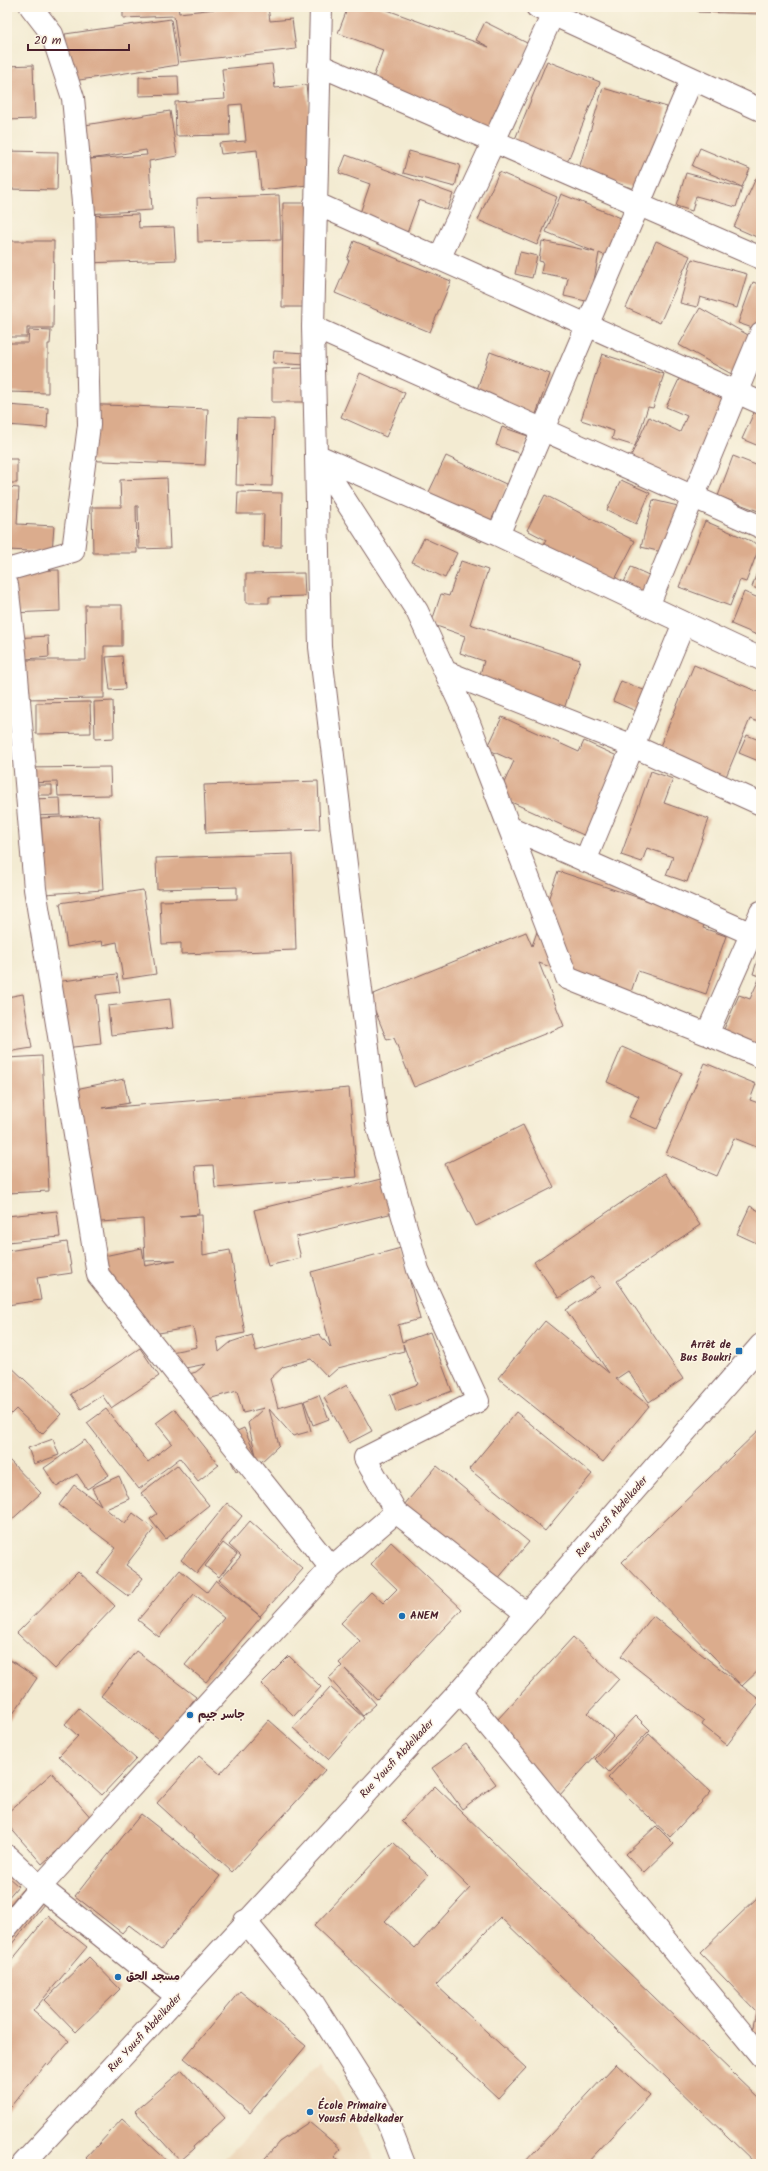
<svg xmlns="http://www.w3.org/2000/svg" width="768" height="2171" viewBox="0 0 768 2171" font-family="Kalam,'Playpen Sans Arabic',sans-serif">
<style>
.built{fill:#edd7ba}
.building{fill:#dbac8d;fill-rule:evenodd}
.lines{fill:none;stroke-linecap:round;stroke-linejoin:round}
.minor-casing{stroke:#856665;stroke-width:24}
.tertiary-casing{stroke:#856665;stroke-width:24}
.secondary-casing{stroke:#856665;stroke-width:24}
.minor{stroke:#fff;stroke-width:22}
.tertiary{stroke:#fff;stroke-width:22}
.secondary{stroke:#fff;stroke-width:22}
.poi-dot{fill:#1f6fb2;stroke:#fcf5e5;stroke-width:1.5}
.labels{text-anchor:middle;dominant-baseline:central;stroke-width:3;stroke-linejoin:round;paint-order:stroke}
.poi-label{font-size:11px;font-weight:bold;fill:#4a1f2b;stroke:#fcf5e5;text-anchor:start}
.street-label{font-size:11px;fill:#4a1f2b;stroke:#fcf5e5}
</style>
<rect width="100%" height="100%" fill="#fcf5e5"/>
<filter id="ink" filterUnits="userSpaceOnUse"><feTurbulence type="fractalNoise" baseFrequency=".025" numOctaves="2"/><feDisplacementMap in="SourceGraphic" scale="8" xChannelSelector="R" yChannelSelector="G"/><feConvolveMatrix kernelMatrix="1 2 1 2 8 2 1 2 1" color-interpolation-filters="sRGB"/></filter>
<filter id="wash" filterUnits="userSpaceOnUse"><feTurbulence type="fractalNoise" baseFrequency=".012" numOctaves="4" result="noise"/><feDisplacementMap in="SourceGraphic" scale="16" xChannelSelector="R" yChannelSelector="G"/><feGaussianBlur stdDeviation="0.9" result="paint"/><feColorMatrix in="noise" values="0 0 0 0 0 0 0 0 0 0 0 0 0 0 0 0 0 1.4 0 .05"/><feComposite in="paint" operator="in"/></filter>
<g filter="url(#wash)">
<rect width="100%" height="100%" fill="#f3ebd2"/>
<path class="built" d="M323 2060 377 2164H219Z"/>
<g id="blocks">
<path class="building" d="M123 7H178L179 13 234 7H268L270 21 292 19 296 49 180 62 174 16 123 18Z
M348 7H379L489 47 476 40 485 22 531 45 491 142 372 81 383 50 338 33Z
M698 7H761V14L698 12Z
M171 19 178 65 73 81 65 34Z
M547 61 600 82 566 165 513 144Z
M272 64 275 88 306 85 317 184 261 190 257 150 221 154 219 143 246 141 242 104 229 105 230 135 176 136 175 102 225 99 222 69Z
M33 65 35 119 7 120V66Z
M178 76 179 95 139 96V77Z
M603 88 667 107 642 191 578 172Z
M170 111 177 156 149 161 152 210 87 214 73 127ZM146 150 147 155 90 159Z
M700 148 750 169 742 187 692 166Z
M7 151 58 152 57 190 7 189Z
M409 151 460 165 455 187 403 173Z
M346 155 453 194 447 210 419 200 407 233 359 216 370 184 339 173Z
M499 172 557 197 537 245 478 220Z
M686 173 742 188 736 207 696 196 692 211 676 206Z
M756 178 761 180V239L734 227Z
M561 194 621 218 606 256 599 253 590 302 564 296 568 278 541 273 543 262 539 261 542 241 595 252 546 232Z
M279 195 281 240 198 242 197 198Z
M283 203H313L309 307H282Z
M138 214 139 228 174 227 176 260 86 263 85 216Z
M7 241H54L53 328H27V337H7Z
M354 241 451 281 430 332 335 293 349 260H347Z
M656 241 690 256 660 323 626 308Z
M520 252 537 256 532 278 515 274Z
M692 259 747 274 737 308 700 297 697 307 680 303Z
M753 282 761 285V331L738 323Z
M700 308 757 340 737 377 679 345Z
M29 330 51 331 50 344H48V393L7 392V343H28Z
M274 351 306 353V365L273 363Z
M490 352 550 374 534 420 474 398Z
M602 354 664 374 653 408 648 407 635 446 612 439 614 431 581 420Z
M306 368V402H272V369Z
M360 373 405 393 386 437 341 417Z
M681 375 732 398 707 440 686 486 629 460 649 417 680 432 687 416 666 407Z
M79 404 208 409 205 465 77 460Z
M7 405 48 408 47 428 7 425Z
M756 408 761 411V447L742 439Z
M238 418 274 419 272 486 236 485Z
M502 427 528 436 521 454 496 445Z
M446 456 508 485 481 542 419 513Z
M733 456 761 467V512L718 496Z
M7 459H17V483H7Z
M167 478 170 548 139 549 138 506H136L137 553H93L92 507H121L120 480Z
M621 480 650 493 636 524 607 510Z
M7 487 19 488 17 524 54 526 52 552 7 550Z
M238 492 282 493 281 547H263L264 514H237Z
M545 495 635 541 610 589 540 553 546 540 527 530Z
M653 500 678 506 666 553 641 547Z
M705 521 760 545 746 582 740 580 730 606 679 587Z
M424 538 457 553 445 578 412 562Z
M461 561 488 570 470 624 580 660 564 709 478 681 484 661 460 653 465 636 431 624 441 594 449 596Z
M631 567 653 577 643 601 620 591Z
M59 570 60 611 11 613 10 571Z
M757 572 761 574V590L752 587Z
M304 573 305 596 269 597V603H246V574Z
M744 592 761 599V625L757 635 731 624Z
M85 605H122V646H104V698L20 699V660H86Z
M48 636 49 657 15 660 14 638Z
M122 656 125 689 110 690 106 657Z
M694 665 761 693V723L750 719 725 779 658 751Z
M621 681 646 691 638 712 613 701Z
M113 701 114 738 95 739 94 702Z
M90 702 91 733 36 734V703Z
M502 717 579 752 584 741 626 760 590 838 498 796 514 761 487 749Z
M747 735 761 741V762L739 753Z
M110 767 111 795 58 796 57 782 25 783 24 768Z
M651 771 673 779 664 803 709 819 687 882 666 875 673 857 647 848 642 862 621 855Z
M318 781 320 829 206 833 204 785Z
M31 785H52V795H31Z
M60 798 61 815 31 816V799Z
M99 815 103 890 45 894 41 818Z
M293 854 296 950 181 954V943L162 944 160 901 237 899V887L157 889 156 858Z
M558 871 706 920 703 928 726 936 706 994 638 971 630 995 539 963 564 1026 414 1087 394 1038 387 1040 369 996 526 932 532 946Z
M143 890 156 974 123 979 117 942 103 945 102 941 67 947 60 903Z
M761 949V976L753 974Z
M117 974 120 992 96 995 101 1044 55 1049 47 983Z
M760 977 761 978V1065L717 1045 739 995 750 999Z
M23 994 32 1048 7 1052V997Z
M170 999 173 1028 111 1035 108 1006Z
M622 1047 682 1073 657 1129 629 1117 639 1096 607 1082Z
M42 1056 49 1191 7 1193V1058Z
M705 1063 756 1084 750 1100 761 1104V1144L759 1148 734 1138 717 1176 666 1154Z
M124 1079 129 1103 102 1108 349 1088 357 1177 215 1188 213 1165 195 1166 199 1214 179 1216 202 1215 203 1255 230 1250 245 1333 217 1338 219 1352 231 1342 252 1335 256 1351 319 1334 331 1348 311 1272 401 1248 420 1319 398 1325 402 1342 430 1332 452 1391 396 1412 390 1395 418 1384 403 1344 404 1351 338 1368 328 1377 311 1359 283 1367 270 1379 278 1408 303 1401 311 1431 293 1436 269 1409 279 1445 259 1464 258 1461 236 1471 220 1439 244 1428 256 1455 248 1423 264 1408 243 1413 237 1391 194 1403 186 1375 196 1372 206 1364 170 1371 166 1353 197 1347 193 1327 142 1336 137 1312 115 1316 104 1256 142 1248 145 1266 176 1260 145 1261 143 1219 87 1223 66 1091Z
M523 1125 554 1187 476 1226 445 1164Z
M665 1173 700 1225 617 1281 683 1379 649 1402 628 1371 616 1379 649 1406 603 1462 498 1378 545 1321 609 1373 566 1310 600 1287 592 1276 559 1298 534 1262Z
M385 1178 393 1213 296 1237 301 1258 268 1266 254 1210Z
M750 1206 761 1212V1245L737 1234Z
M57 1211 60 1237 7 1242V1216Z
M67 1242 72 1273 37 1278 41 1300 7 1305V1251Z
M140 1348 159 1376 111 1408 102 1395 81 1409 71 1394Z
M7 1363 61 1414 42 1434 16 1409 7 1418Z
M347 1385 372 1431 349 1443 324 1398Z
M319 1395 329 1419 313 1425 304 1401Z
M106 1409 148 1462 172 1443 156 1423 175 1409 219 1465 198 1481 180 1458 139 1489 87 1423Z
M516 1412 592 1474 545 1531 469 1469Z
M761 1428V1668L742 1686 622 1562Z
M53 1439 59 1455 34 1464 28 1448Z
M85 1440 109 1475 87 1489 77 1474 57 1487 44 1468Z
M7 1458 41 1493 7 1524Z
M177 1465 209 1505 166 1539 150 1519 157 1514 141 1493Z
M437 1466 529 1542 485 1594 393 1518Z
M119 1476 129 1499 106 1509 125 1524 133 1513 154 1529 126 1565 143 1578 129 1597 97 1573 116 1548 59 1505 74 1485 101 1505 92 1488Z
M227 1503 242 1516 197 1573 181 1560Z
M250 1521 303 1569 260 1616 219 1580 241 1556 229 1545Z
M391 1542 462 1609 377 1699 345 1669 376 1704 363 1716 329 1678 342 1666 339 1663 360 1641 341 1623 371 1592 383 1603 397 1589 371 1564Z
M223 1543 237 1554 219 1577 205 1566Z
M180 1570 207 1592 216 1580 261 1617 206 1682 185 1665 224 1618 194 1594 159 1637 138 1620Z
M78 1571 115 1606 55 1669 17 1633Z
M653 1616 761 1701 727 1745 702 1725 704 1721 621 1656Z
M573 1637 619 1679 588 1713 613 1736 559 1796 487 1731Z
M136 1651 196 1697 162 1741 101 1696Z
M289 1656 321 1687 294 1716 261 1684Z
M7 1658 37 1678 9 1720 7 1718Z
M330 1687 364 1718 328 1759 293 1728Z
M79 1708 136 1759 102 1795 59 1756 78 1736 65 1724Z
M636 1716 650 1730 609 1772 595 1759Z
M269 1720 325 1770 232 1872 157 1803 199 1756 220 1774Z
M649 1734 711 1792 670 1837 608 1778Z
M466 1744 496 1784 462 1809 432 1768Z
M52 1773 93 1820 42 1864 7 1824V1813Z
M435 1786 761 2100V2164H756L500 1917 436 1985 526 2068 498 2098 314 1926 393 1842 428 1875 385 1921 415 1948 470 1888 401 1821Z
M141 1814 220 1876 161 1950 129 1925 122 1933 75 1896Z
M656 1826 674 1844 644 1873 626 1854Z
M7 1876 18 1886 7 1899Z
M28 1883 48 1899 7 1950V1908Z
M761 1894V2039L751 2037 756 2011 700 1953Z
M48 1916 87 1947 33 2011 69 2041 48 2065 46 2063 7 2111V1966Z
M89 1957 120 1989 76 2032 45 2000Z
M240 1991 306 2046 250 2113 184 2058Z
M616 2064 650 2095 586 2164H523Z
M182 2070 225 2118 193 2147 194 2149 180 2161 135 2111Z
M122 2119 171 2164H92L86 2158Z
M309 2122 341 2149 334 2157 343 2164H260L279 2142Z"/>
</g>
</g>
<g filter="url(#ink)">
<use href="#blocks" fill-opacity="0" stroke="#856665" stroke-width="1"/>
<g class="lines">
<defs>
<path id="minor" d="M321 7 313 327 316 455 417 611 469 723 567 978 707 1034 761 1057
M319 65 761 258
M315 203 761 403
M439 259 553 14
M313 327 761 527
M498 535 692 79
M7 570 73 551 89 425 84 213 73 98 52 34 31 7
M7 585 15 653 35 889 98 1275 331 1568
M648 606 761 333
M446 672 633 746 761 804
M511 828 761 938
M585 861 684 623
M707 1034 761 912
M396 1512 365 1458 478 1401 418 1270 377 1124 320 647 316 455 498 535 761 659
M460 1691 761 2056
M7 1856 40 1887 178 1997
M245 1921 313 2003 387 2120 404 2164
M7 1927 40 1887 331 1568 396 1512 527 1614"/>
<path id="tertiary" d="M537 7 761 110"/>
<path id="secondary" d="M23 2164 460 1691 761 1345"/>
</defs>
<use href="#minor" class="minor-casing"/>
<use href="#tertiary" class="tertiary-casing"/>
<use href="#secondary" class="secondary-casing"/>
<use href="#minor" class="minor"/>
<use href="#tertiary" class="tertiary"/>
<use href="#secondary" class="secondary"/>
</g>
</g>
<g class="poi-dot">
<rect x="735" y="1347" width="8" height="8" rx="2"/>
<circle cx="402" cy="1616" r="4"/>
<circle cx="190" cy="1715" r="4"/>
<circle cx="118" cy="1977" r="4"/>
<circle cx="310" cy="2112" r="4"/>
</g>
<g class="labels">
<g class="poi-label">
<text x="731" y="1345" text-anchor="end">Arrêt de<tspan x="731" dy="13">Bus Boukri</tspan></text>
<text x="410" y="1616">ANEM</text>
<text x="198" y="1715">جاسر جيم</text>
<text x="126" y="1977">مسجد الحق</text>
<text x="318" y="2106">École Primaire<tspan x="318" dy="13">Yousfi Abdelkader</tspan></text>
</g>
<g class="street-label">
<text transform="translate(612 1517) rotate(-49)">Rue Yousfi Abdelkader</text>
<text transform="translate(397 1759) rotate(-47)">Rue Yousfi Abdelkader</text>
<text transform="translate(145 2033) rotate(-47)">Rue Yousfi Abdelkader</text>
</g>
</g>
<rect width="768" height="2171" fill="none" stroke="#fcf5e5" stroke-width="24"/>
<path d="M28 44v6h101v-6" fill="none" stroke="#4a1f2b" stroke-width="2"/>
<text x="34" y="44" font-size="12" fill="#4a1f2b" stroke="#fcf5e5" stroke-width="3" paint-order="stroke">20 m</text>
</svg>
